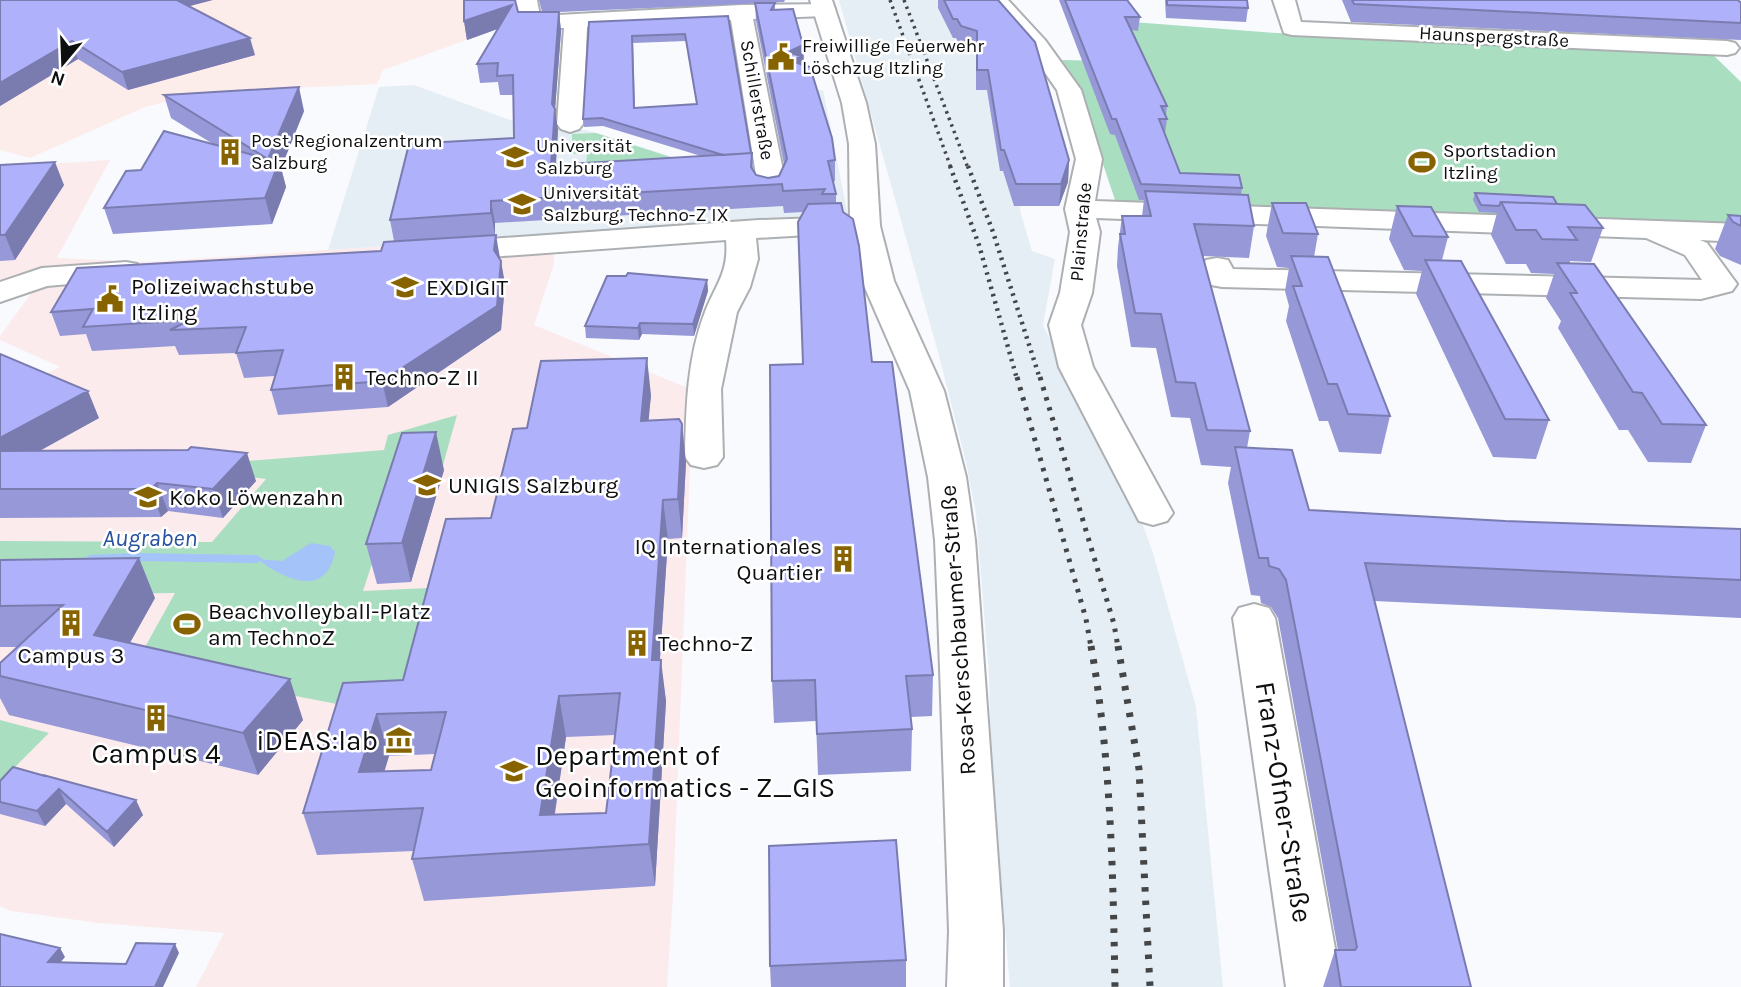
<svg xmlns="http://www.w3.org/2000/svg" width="1741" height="987" viewBox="0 0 1741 987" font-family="Karla,sans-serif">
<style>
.commercial{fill:#fcebed}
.industrial{fill:#fcecea}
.built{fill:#e6eef5}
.green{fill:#aadec0}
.water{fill:#a4c3f9}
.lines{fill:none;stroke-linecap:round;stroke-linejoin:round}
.stream{fill:#a4c3f9;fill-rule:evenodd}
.minor-casing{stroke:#adb0b2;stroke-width:4}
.secondary-casing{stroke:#adb0b2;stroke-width:4}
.minor{fill:#fff;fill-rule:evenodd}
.secondary{fill:#fff;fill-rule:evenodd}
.rail-far3{stroke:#444546;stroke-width:3.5;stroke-dasharray:2.5 4.5;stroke-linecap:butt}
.rail-far2{stroke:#444546;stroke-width:4.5;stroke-dasharray:2.5 5;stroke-linecap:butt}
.rail-far1{stroke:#444546;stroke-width:5;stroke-dasharray:3.5 7;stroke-linecap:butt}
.rail{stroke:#444546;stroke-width:7;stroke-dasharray:4.5 9;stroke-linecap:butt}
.wall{fill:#9698d8;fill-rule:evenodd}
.shaded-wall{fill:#7a7cb0}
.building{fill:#afb1fb;stroke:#7a7cb0;stroke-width:2;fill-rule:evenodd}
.labels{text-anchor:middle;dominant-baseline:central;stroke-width:5;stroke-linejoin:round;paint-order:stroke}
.far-street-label{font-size:19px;fill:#0d0e0f;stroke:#fff}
.far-poi-label{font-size:19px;fill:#0d0e0f;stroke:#fff;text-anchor:start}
.poi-label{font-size:23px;fill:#0d0e0f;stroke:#fff;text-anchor:start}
.street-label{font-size:23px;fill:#0d0e0f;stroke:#fff}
.water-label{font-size:24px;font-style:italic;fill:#28519f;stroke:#fff}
.near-poi-label{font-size:28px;fill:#0d0e0f;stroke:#fff;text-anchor:end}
.near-street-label{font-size:28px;fill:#0d0e0f;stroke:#fff}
</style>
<rect width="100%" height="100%" fill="#f8fafd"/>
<path class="commercial" d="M110 160 57 258 146 262 553 235 554 264 534 325 693 390 673 895 667 987H196L224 933 99 923 11 911 0 906V398L60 367 0 340V336L35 288 0 286V173L31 165Z"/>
<path class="industrial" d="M106 0H518L519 21 383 70 377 84 206 92 145 107 30 158 0 150V55Z"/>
<path class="built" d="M839 0H979L1021 214 1032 251 1055 259 1043 325 1094 428 1129 486 1153 553 1196 707 1223 987H1010L991 762 989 674 976 514 966 462 938 352Z
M414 85 557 137 559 125 594 132 736 177 756 175 746 94 823 90 849 221 553 235 328 250 379 87Z"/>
<path class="green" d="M1094 19 1276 33 1708 50 1741 82V229L1116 203 1089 122 1062 60 1107 61Z
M596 133 726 175 585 182 587 153 572 154V134Z
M457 415 443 465 404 467 363 591 428 588 401 704H337L135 665 175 593 0 596V541L212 542 266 479 200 471 210 464 384 450 388 435Z
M0 720 49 733 14 768V783L0 779Z"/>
<path class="water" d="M311 543 330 546 335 552C326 599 285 580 257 559L282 561Z"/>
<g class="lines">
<path class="stream" d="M134 553 257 555 263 559 257 563 134 561 90 563 84 559 90 555Z"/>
<defs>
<path id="minor" d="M515 0H537L540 16 741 5 832 4 835 9 832 14 824 16 753 19 785 181 779 195 769 197 759 195 755 189 757 181 731 20 587 27 583 124 579 129 570 132 561 129 557 124 564 28H522Z
M985 0H1008L1045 40 1081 90 1102 159 1095 201 1741 224V242L1700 240 1707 243 1737 284 1732 291 1701 299 1222 287 1211 285 1202 267 1206 260 1217 258 1228 260 1233 269 1702 280 1685 255 1646 238 1096 218 1100 232 1092 293 1081 325 1093 367 1173 513 1167 521 1153 525 1139 521 1059 367 1049 325 1060 293 1070 232 1065 209 1076 159 1057 90 1029 50Z
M1273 0H1295L1301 22 1727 41 1735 43 1739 48 1735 53 1727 55 1292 35 1284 33Z
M849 217 859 220 864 226 859 232 756 238 758 259 750 287 737 312 721 389 723 457 717 465 704 468 691 465 685 457C686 408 687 358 705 312 716 284 729 272 726 240L448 260 437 257 433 251 437 245 448 242 759 220Z
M126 262 137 264 141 271 137 278 47 286 0 302V282L42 268Z
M1254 604 1269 608 1275 618 1342 987H1286L1233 618 1239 608Z"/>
<path id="secondary" d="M810 0H832L866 103 875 144 880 226 894 281 944 391 966 477 975 540 980 610 1003 931V987H947L949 931 938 610 935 540 928 477 910 391 862 281 850 226 849 144 842 103Z"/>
</defs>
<use href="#minor" class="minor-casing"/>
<use href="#secondary" class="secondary-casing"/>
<use href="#minor" class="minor"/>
<use href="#secondary" class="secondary"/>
<path class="rail-far3" d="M890 0 951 168
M904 0 968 168"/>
<path class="rail-far2" d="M950 166 979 245 1017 379
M968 166 993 232 1040 379"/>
<path class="rail-far1" d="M1017 377 1086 619 1091 647
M1040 377 1114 624 1118 647"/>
<path class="rail" d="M1091 646C1111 758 1113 873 1115 987
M1118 646 1139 769 1150 987"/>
</g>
<path class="wall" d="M0 0 189 6 255 55 128 90 78 59 0 106Z
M539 0H785L784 2 559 12 561 31 555 110 558 130 556 165 701 156 603 126 584 127 583 119 589 22 728 16 751 153H752L753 170 756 175 768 178 779 176 784 164 756 21 755 3H775V10L803 45 804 64 803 65 835 160V181L833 182 836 194V203L872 362 933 675 932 716 911 717 912 729 911 771 818 775 816 721 774 723 772 681 803 364 804 212 784 213 783 206 495 223V235L505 284 501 330 388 407 278 415 271 390 275 376 244 378 236 353 179 355 175 346 92 351 86 334 60 336 51 312 381 251 394 241 390 220 514 138 513 95H500L498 82 480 83 477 64 497 29 467 40 464 21 518 12H542ZM686 41 697 104 635 108 633 43Z
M938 0H998L1069 160 1068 182 1059 206H1014L1003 171H1000L987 90H976V50L960 45 956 38H953L938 8Z
M1059 0H1127L1140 17 1138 31 1132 30 1167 106 1166 115 1167 119 1165 134 1180 173 1242 188 1241 195 1254 226 1249 258 1203 256 1250 431 1247 448 1309 510 1505 521 1741 529V618L1374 601 1471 987H1323L1335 950H1338L1278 618 1271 607 1261 603 1260 596 1251 595 1228 483 1231 467 1201 465 1190 418 1171 417 1156 348 1131 347 1117 266 1118 247 1122 216H1142L1144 200H1139L1115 135 1110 134Z
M1165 0H1247L1248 8 1246 22 1166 18Z
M1342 0H1738L1741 3V40L1351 22Z
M164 95 304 111 281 168 286 187 272 224 113 234 104 208 141 170 213 144 171 118Z
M0 165 64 185 15 260 0 261Z
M1475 193 1557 204 1603 228 1591 262 1570 261V263L1706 425 1691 463 1648 462 1628 430H1619L1558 328 1561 321 1546 298 1554 274 1531 273 1526 264H1506L1491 235 1497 213 1479 212 1473 200Z
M1272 203 1318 234 1314 257 1390 416 1381 454 1339 452 1328 421H1319L1286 321 1289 306 1285 291 1289 268 1277 267 1266 236Z
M1397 206 1448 237 1442 260 1549 420 1536 459 1493 457 1416 294 1422 271 1404 270 1389 239Z
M1728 215 1741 216V265L1720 256 1715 249Z
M707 280 708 291 694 336 642 334 639 340 586 338 585 326Z
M0 354 99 418 40 450 256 481 223 518 168 511 161 517 0 518Z
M651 395 648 420 686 462 682 538 668 539 660 660 666 701 655 886 424 901 412 859 414 851 317 855 303 813 343 683 403 680 491 518 527 428ZM615 735 606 813 555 814 566 737ZM435 754 431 770 384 771 389 756Z
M444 470 411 582 377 584 366 544Z
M0 560 155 598 130 643 303 720 258 775 9 715 0 698V663L18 647H0Z
M13 767 143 815 114 847 66 804 45 826 0 814V781Z
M906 960V987H771L770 966Z"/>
<path class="shaded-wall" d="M167 0H213L171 11Z
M512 5 514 23 467 40 464 21Z
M559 12 561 31 555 110 558 130 554 187 551 165 552 104Z
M250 38 255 55 128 90 122 72Z
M72 41 78 59 0 106V83Z
M803 45 804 64 802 65 791 80 788 52Z
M299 87 304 111 281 168 286 187 272 224 265 198 267 163 268 159 273 178 268 159Z
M1069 160 1068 182 1059 206 1061 184Z
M55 162 64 185 15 260 5 235Z
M491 201 495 223V235L491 213Z
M496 235 500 258 494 250Z
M501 261 505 284 501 330 388 407 382 381Z
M707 280 708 291 694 336 693 324Z
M640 323 642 334 639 340 638 328Z
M647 358 651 395 645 459 641 421Z
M88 391 99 418 0 473V438Z
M682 424 686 462 682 538 678 499Z
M436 432 444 470 411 582 402 543Z
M247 453 256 481 223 518 213 489Z
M157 483 168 511 161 517 151 489Z
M663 500 668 539 657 701 652 660Z
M139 558 155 598 111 676 94 635Z
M661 660 666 701 655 886 649 844Z
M290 679 303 720 258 775 243 733Z
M559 696 566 737 549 850 540 815Z
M377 714 389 756 373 810 359 772Z
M59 789 66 804 45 826 37 811Z
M136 800 143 815 114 847 107 832Z
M175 944 179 953 163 987H155Z
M60 948 65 957 53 971 48 962Z"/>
<path class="building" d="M0 0H177L250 38 122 72 72 41 0 83Z
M464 0H515L518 12H559L552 104 555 109 551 165 752 153 751 167 756 175 768 178 779 176 787 159 755 3H775L771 10 793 9 803 45 788 52 801 56 791 61 810 67 832 138 835 160 828 161 836 194H822L825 189 783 191 782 184 491 201V213L390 220 409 144 514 138 513 75 497 76 498 63 477 64 512 5 464 21Z
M944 0H998L1035 42 1069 160 1061 184H1016L1004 150H1001L988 70H977V31L961 26 957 19H953Z
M1065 0H1127L1140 17H1125L1167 106H1161L1167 119H1159L1180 173 1239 175 1242 188 1141 184 1116 119H1112Z
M1167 0H1247L1248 8 1167 5Z
M1352 0H1738L1741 3V23L1354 4Z
M728 16 751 153 723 155 602 118 583 119 589 22ZM685 34 697 104 634 108 632 36Z
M299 87 268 159 164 95Z
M164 131 268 159 267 163 279 162 265 198 104 208 126 171 141 170Z
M55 162 5 235H0V165Z
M1145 191 1248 195 1254 226 1194 224 1250 431 1207 430 1195 383 1176 382 1161 314 1135 313 1120 234H1125L1122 216H1151Z
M1475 193 1553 197 1557 204 1501 202 1499 206 1481 205Z
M1501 202 1585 205 1603 228 1568 227 1577 240 1542 239 1536 230H1516Z
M841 203 843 212 853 219 859 246 872 362H892L933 675 906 676 912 729 817 734 815 680 772 681 770 365 803 364 798 222 808 204Z
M1272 203H1306L1318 234 1283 233Z
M1397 206 1431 207 1448 237 1413 236Z
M1728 215 1741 216V226L1733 222Z
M496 235 494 250 501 261 497 306 382 381 271 390 283 350 236 353 246 327 170 330 190 320 83 327 93 309 51 312 77 268 381 251 384 242Z
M1291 256 1328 257 1390 416 1348 414 1337 384H1328L1293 286H1302Z
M1425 260 1461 261 1549 420 1505 419Z
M1557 263 1594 264 1706 425 1662 424 1642 393 1633 392 1570 293H1577Z
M628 273 707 280 693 324 640 323 638 328 585 326 607 276H626Z
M0 354 88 391 0 438Z
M647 358 641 421 679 419 682 424 678 499 663 500 652 660H661L649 844 412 859 423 808 303 813 343 683 403 680 446 519 491 518 513 429 527 428 541 361ZM620 693 606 813 540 815 559 696ZM446 712 431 770 359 772 377 714Z
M436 432 402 543 366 544 402 433Z
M191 447 247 453 213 489 157 483 151 489H0V451L188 450Z
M1235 447 1292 450 1309 510 1505 521 1741 529V580L1365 563 1471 987H1341L1335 950H1355L1357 947 1286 580 1279 569 1269 566 1268 558H1259Z
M139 558 94 635 290 679 243 733 0 676V663L63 605 0 606V560Z
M13 767 45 776 43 775 136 800 107 832 59 789 37 811 0 802V781Z
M896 840 906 960 770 966 769 846Z
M0 934 60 948 48 962 126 964 136 943 175 944 155 987H0Z"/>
<defs>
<symbol id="civic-bare" viewBox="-9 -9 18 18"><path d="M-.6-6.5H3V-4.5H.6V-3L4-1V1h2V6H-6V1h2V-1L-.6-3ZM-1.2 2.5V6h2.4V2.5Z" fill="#876300" stroke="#fff" stroke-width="2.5" paint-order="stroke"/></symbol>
<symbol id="building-bare" viewBox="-9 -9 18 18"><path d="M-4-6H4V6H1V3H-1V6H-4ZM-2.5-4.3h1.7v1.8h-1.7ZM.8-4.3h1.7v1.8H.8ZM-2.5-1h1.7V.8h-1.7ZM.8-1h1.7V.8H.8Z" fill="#876300" stroke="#fff" stroke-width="2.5" paint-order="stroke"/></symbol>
<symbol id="university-bare" viewBox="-9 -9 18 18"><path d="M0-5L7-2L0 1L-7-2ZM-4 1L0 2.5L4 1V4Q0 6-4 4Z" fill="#876300" stroke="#fff" stroke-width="2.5" paint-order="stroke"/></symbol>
<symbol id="stadium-bare" viewBox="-9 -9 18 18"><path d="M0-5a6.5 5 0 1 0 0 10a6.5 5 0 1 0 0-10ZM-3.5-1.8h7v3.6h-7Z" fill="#876300" stroke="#fff" stroke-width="2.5" paint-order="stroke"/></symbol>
<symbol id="school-bare" viewBox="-9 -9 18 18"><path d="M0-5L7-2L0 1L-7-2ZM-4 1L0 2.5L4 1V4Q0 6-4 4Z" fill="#876300" stroke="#fff" stroke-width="2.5" paint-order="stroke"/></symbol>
<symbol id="museum-bare" viewBox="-9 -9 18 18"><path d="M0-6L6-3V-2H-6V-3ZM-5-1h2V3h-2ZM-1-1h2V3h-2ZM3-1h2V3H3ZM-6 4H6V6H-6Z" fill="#876300" stroke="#fff" stroke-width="2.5" paint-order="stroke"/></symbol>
</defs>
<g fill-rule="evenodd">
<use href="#civic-bare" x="762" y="38" width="38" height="38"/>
<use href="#building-bare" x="211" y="133" width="38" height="38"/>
<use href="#university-bare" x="496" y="138" width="38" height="38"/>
<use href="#stadium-bare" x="1403" y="143" width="38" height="38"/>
<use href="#university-bare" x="503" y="185" width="38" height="38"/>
<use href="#university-bare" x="386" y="268" width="38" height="38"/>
<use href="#civic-bare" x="91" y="280" width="38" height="38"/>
<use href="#building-bare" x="325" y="358" width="38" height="38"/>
<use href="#university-bare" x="408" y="466" width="38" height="38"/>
<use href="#school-bare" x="129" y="478" width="38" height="38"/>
<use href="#building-bare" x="824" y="540" width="38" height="38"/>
<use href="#building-bare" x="52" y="604" width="38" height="38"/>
<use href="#stadium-bare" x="168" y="605" width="38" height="38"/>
<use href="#building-bare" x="618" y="624" width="38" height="38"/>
<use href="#building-bare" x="137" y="699" width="38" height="38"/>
<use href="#museum-bare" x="380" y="721" width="38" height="38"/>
<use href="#university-bare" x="495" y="752" width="38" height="38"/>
</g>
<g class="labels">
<g class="far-street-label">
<text transform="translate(1494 37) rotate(3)">Haunspergstraße</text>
<text transform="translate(757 100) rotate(80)">Schillerstraße</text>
<text transform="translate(1081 232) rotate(-85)">Plainstraße</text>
</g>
<g class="far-poi-label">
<text x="802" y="46">Freiwillige Feuerwehr<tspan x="802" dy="22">Löschzug Itzling</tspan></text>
<text x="251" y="141">Post Regionalzentrum<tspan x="251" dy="22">Salzburg</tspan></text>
<text x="536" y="146">Universität<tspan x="536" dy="22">Salzburg</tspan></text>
<text x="1443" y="151">Sportstadion<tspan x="1443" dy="22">Itzling</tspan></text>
<text x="543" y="193">Universität<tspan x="543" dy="22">Salzburg, Techno-Z IX</tspan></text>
</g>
<g class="poi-label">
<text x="131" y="286">Polizeiwachstube<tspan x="131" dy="26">Itzling</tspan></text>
<text x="426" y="287">EXDIGIT</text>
<text x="365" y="377">Techno-Z II</text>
<text x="448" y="485">UNIGIS Salzburg</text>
<text x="169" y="497">Koko Löwenzahn</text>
<text x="822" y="546" text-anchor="end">IQ Internationales<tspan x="822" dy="26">Quartier</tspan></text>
<text x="208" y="611">Beachvolleyball-Platz<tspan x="208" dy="26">am TechnoZ</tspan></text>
<text x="658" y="643">Techno-Z</text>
<text x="71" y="655" text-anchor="middle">Campus 3</text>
</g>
<g class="street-label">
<text transform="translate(958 630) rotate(-94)">Rosa-Kerschbaumer-Straße</text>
</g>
<g class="water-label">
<text x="150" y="538">Augraben</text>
</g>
<g class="near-poi-label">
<text x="378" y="740">iDEAS:lab</text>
<text x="156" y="753" text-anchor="middle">Campus 4</text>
<text x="535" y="755" text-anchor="start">Department of<tspan x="535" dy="32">Geoinformatics - Z_GIS</tspan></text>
</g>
<g class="near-street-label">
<text transform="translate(1284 802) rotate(81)">Franz-Ofner-Straße</text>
</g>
</g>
<g transform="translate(63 63) rotate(199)" stroke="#ffffff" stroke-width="5" paint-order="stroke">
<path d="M0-5L12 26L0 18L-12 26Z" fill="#0d0e0f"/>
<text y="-10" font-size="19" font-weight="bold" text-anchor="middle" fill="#0d0e0f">N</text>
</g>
</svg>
